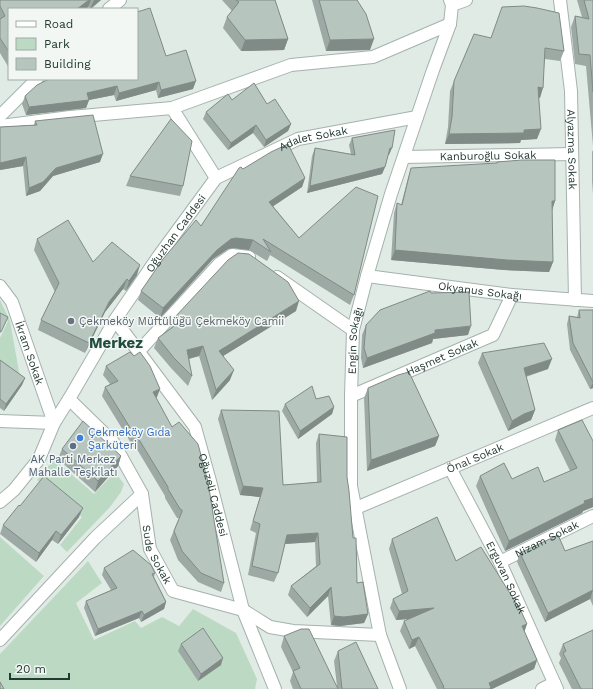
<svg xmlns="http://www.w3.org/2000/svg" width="593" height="689" viewBox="0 0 593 689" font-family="'Work Sans',sans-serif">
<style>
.green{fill:#bcdac3}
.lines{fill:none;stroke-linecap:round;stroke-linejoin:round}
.minor-casing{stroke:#a4b2ad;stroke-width:14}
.minor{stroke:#fff;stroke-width:12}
.wall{fill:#9da9a4}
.shaded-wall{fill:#808a86}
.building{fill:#b7c5bf;stroke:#808a86}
.worship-dot{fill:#6b7280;stroke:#f2f7f4;stroke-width:1.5}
.shop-dot{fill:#3f7fe0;stroke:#f2f7f4;stroke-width:1.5}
.service-dot{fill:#5c6f8a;stroke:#f2f7f4;stroke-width:1.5}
.labels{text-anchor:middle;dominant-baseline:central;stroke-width:3;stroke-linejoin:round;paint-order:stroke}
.street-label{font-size:11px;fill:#233a33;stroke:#f2f7f4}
.worship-label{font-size:11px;fill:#5b616d;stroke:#f2f7f4;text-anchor:start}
.shop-label{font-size:11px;fill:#366cbe;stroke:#f2f7f4;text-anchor:start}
.service-label{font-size:11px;fill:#4e5e75;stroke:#f2f7f4}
.district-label{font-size:15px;font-weight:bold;fill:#204b3f;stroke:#f2f7f4}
</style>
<rect width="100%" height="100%" fill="#e1ebe6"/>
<path class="green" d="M0 300 10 321 20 377 0 363V338L8 321 0 316Z
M54 459 94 494 115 472 124 484 121 492 110 507 67 552 60 545 82 517 37 480Z
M0 537 44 576 0 626Z
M88 561 102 583 76 603 94 640 135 621 141 628 162 617 179 626 193 609 236 633 257 679 255 689H0V654Z"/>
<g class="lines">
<defs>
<g id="minor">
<path id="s1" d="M560 0 571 91 575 300"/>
<path d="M452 5 466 0"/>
<path d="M109 9 120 0"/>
<path d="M172 108 291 65 373 57 450 24"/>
<path d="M0 116 37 79"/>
<path d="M0 126 70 117 172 108 216 178"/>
<path id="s2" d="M404 157 572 154"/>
<path id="s3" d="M367 276 512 295 593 301"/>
<path d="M277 277 353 330"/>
<path id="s4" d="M0 286 12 302 54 423 0 421"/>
<path id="s5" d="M115 320 195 427 210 481 243 610 275 689"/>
<path d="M139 351 219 264 232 255 249 257"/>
<path id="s6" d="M351 396 493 335 512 295"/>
<path id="s7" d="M69 399 113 442 142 494 150 549 173 591 243 610 270 627 293 631 380 635"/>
<path id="s8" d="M450 468 500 562 557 689"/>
<path id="s9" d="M0 502 14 490 39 459 54 423 69 399 115 320 158 257 216 178 298 139 417 117"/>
<path id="s10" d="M356 508 593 408"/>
<path id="s11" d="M500 562 593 516"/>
<path d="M0 640 95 538 142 494"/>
<path id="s12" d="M400 689 380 635 351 486V396L353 330 367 276 391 194 433 70 450 24 452 5 450 0"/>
<path d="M542 689 554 683"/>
</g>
</defs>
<use href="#minor" class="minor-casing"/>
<use href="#minor" class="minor"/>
</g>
<path class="wall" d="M0 0H101L91 9 88 7 86 9H9V68L0 53Z
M222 0H275L288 39 284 50 241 51 223 28 227 17 232 11Z
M312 0H357L370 50 326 51Z
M577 0H593V146L586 66 575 64 571 27 575 16 582 17Z
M491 38 564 51 560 61 545 59 540 98 539 97 537 139 521 140 520 143 445 144 448 127 450 91 454 81Z
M166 56 193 89 158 98 156 90 116 101 114 95 89 100 86 108 26 115 22 104 25 96Z
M232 100 267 104 291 124 288 131 264 147 253 133 228 150 203 119 206 112Z
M35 121 100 162 53 176 40 191 26 196 23 166 0 170V127L34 125Z
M352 138 389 155H388L385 167 382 174 307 193 312 156 315 148 351 154 349 145Z
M593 150V194L592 181V152Z
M411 168 555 201 552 209 553 262 549 272 504 270 391 260 394 213 397 203 401 205 408 178Z
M243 169 305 178 302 187 273 206 299 238 354 295 350 305 270 255 267 261 249 250 233 248 228 249 213 259 160 318 138 300 141 291 201 226Z
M130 176 183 186 180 196 126 186Z
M37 239 93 262 137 275 126 291 123 289 105 312 85 353 38 330 41 320 55 292 34 250Z
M431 293 468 335 433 339 432 343 363 368 361 358 362 335 366 325Z
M579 310H593V388L590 389 570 350 567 324 569 316 577 317Z
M296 311 223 356 230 380 212 400 199 356 189 359 192 376 188 386 171 368 154 348 158 338 172 327H171L175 317Z
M482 353 548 369 526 377 535 410 531 420 520 425 508 431 478 363Z
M0 360 25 378 22 385 4 411 0 408Z
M106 366 157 397 156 398 224 583 221 592 198 582 178 560 170 540 179 518H177L165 498V496L135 446 134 448 102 396 105 387 110 384 103 375Z
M368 388 439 436 435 446 367 471 364 398Z
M316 399 334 407 332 414 298 439 282 411 285 404Z
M221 410 283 485 317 482 316 443 319 434 347 477 357 583 368 614 364 623 340 626 331 625 328 596 307 617 288 595 291 586 316 566 315 542 285 544 278 573 274 582 248 575 256 533 250 530 260 497 240 495 218 419Z
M558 430 593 441V507L583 511 582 513 505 551 476 486 480 476 544 482 570 471 555 440Z
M62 449 121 456 118 466 95 492 58 459Z
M20 506 79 517 58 544 52 540 36 562 0 534 3 525Z
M392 539 456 561 527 624 524 631 537 660 534 669 492 689H437L415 646 409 649 400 631 404 621 409 619 396 620 390 608 393 599 402 594 389 549Z
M593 541V606L590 599 545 622 517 562 520 553 565 551Z
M104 568 155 573 154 577 166 602 164 609 141 622 139 618 95 636 84 608 86 601 111 590 102 575Z
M284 636 337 686 334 661 338 651 378 689H293L290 681 293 672 281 647Z
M181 644 221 665 198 681 178 651Z
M563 644 593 689H572L559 663 561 658 559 654Z"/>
<path class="shaded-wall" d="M89 0H91L88 7 86 9H77Z
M94 0H101L90 9Z
M288 39 284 50 241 51 245 40Z
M374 39 370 50 326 51 330 40Z
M196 81 193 89 158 98 161 90Z
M159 82 156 90 116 101 119 93Z
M117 86 114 95 89 100 86 108 26 115 29 107 87 93Z
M538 87 543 88 540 98 535 97Z
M291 124 288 131 264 147 266 140Z
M256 125 253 133 228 150 231 143Z
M541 129 537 139 521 140 520 143 445 144 449 134Z
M390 148H392L389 155H387Z
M103 154 100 162 53 176 40 191 26 196 29 188 56 168Z
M26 157 23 166 0 170V163Z
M385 167 382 174 307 193 310 186Z
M305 178 302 187 266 211 269 202Z
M552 201H555L552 211Z
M236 238 253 240 249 250 233 248 228 249 213 259 160 318 163 308 217 250 231 239Z
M395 250 553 262 549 272 504 270 391 260Z
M140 265 137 275 126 291 129 281Z
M127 279 123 289 105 312 85 353 89 343 109 302Z
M299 301 296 311 215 361 219 351Z
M471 326 468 335 433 339 432 343 363 368 367 358 435 330Z
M203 346 199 356 184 360 187 350Z
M552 359 548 369 520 378 524 368Z
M234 370 230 380 212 400 216 390Z
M25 378 22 385 4 411 6 404Z
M593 382V388L590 389Z
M160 389 157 397 150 401 153 392Z
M334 407 332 414 298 439 300 431Z
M535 410 531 420 520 425 508 431 512 421 524 414Z
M439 436 435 446 367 471 371 460Z
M138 438 135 446 134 448 137 439Z
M121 456 118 466 95 492 98 481Z
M243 486 263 488 260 497 240 495Z
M593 498V507L583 511 582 513 505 551 509 541 584 501Z
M83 508 79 517 58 544 61 535Z
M56 531 52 540 36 562 39 553Z
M318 533 315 542 284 544 287 535Z
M331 587 328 596 307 617 310 608Z
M593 590 590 599 545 622 548 613Z
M166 602 164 609 141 622 144 615Z
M434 608 431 617 396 620 399 611Z
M142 611 139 618 95 636 98 629Z
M368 614 364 623 340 626 331 625 334 616Z
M527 624 524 633 522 626Z
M419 637 415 646 409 649 412 640Z
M223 658 221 665 198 681 201 674Z
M537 660 534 669 492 689H486L489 683Z"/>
<path class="building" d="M0 0H89L77 9H9V52L0 38V19L5 16 0 6Z
M236 0H275L288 39 245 40 227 17 239 2Z
M319 0H357L366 14 374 39 330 40Z
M584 0H593V92L590 55 579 54 575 16 589 19Z
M524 6 537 8 559 13 564 51 545 48 543 88 538 87 541 129 524 130V133L449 134 452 117 454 81 474 34 491 38 502 7Z
M150 8 166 56 186 50 196 81 161 90 159 82 119 93 117 86 87 93 89 100 29 107 25 96 37 85 49 79H137V12Z
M254 83 267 104 275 99 291 124 266 140 256 125 231 143 206 112 228 94 232 100Z
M93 115 103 154 56 168 43 182 29 188 26 157 0 163V127L37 125 35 121Z
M171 119 192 141 183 186 130 176Z
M395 130 392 148H390L385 167 310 186 315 148 355 155 352 138Z
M288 144 305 178 269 202 299 238 356 187 378 196 354 295 263 239 271 252 253 240 236 238 231 239 217 250 163 308 141 291 163 259 196 220 201 226 239 168 241 167 243 169 271 152Z
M522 160H555V201H552L553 262 507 260 395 250 397 203 402 205 411 168 497 163V162Z
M68 220 93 262 112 242 140 265 129 281 127 279 109 302 89 343 41 320 59 283 37 239Z
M238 253 249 254 288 282 299 301 219 351 234 370 216 390 203 346 187 350 192 376 174 358 158 338 181 321 175 317 228 260Z
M430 291 431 293 469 292 471 326 435 330V333L367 358 364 348 366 325 380 310Z
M579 310H593V382L573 343 569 316 580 318Z
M0 313 8 317 1 332H0Z
M544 343 552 359 524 368 535 410 524 414 512 421 482 353Z
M130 352 134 356 140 352 150 366 160 389 153 392 172 427 179 422 198 444 208 482 224 583 201 573 182 551 174 531 181 514 182 512V510L180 509 168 489V487L138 438 137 439 105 387 118 381 106 366Z
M0 360 25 378 6 404 0 399Z
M409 372 439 436 371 460 368 388 398 375Z
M312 386 316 399 329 396 334 407 300 431 285 404Z
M221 410 279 411 283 485 321 482 319 434 347 437V477L349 491 353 538H356L357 583 363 582 368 614 344 617 334 616 331 587 310 608 291 586 320 564 318 533 287 535 278 573 252 566 260 524 253 521 263 488 243 486Z
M582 420 593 441V498L584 501 585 503 509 541 480 476 504 463 512 479 538 467 544 482 577 468 558 430Z
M83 421 121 456 98 481 62 449Z
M44 476 83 508 61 535 56 531 39 553 3 525 19 505 20 506Z
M437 517 456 561 481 547 521 611 527 624 522 626 537 660 489 683 491 688 489 689H444L443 687H444L419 637 412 640 404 621 434 608 399 611 393 599 408 591 392 539Z
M558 535 565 551 593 541V590L548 613 520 553Z
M133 550 151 565 155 573 152 574 166 602 144 615 142 611 98 629 86 601 117 588 104 568Z
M203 628 223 658 201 674 181 644Z
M301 629H309L338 689H301L293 671 300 668 284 636Z
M593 630V689H581L563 653 566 651 563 644Z
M356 642 378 689H342L338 651Z
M0 682 4 689H0Z"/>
<circle class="worship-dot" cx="71" cy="321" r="4"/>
<circle class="shop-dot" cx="80" cy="438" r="4"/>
<circle class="service-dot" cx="73" cy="446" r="4"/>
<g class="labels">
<g class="street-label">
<text stroke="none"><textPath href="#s9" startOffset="497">Adalet Sokak</textPath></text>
<text stroke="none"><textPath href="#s1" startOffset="150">Alyazma Sokak</textPath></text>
<text stroke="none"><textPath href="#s2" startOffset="84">Kanburoğlu Sokak</textPath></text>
<text stroke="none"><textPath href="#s9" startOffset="323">Oğuzhan Caddesi</textPath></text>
<text stroke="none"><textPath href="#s3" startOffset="114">Okyanus Sokağı</textPath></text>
<text stroke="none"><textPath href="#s12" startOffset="355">Engin Sokağı</textPath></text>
<text stroke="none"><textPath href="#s4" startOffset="74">İkram Sokak</textPath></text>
<text stroke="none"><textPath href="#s6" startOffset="99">Haşmet Sokak</textPath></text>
<text stroke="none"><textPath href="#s10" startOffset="129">Önal Sokak</textPath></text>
<text stroke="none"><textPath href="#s5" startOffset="204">Oğuzeli Caddesi</textPath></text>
<text stroke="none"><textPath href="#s11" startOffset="52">Nizam Sokak</textPath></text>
<text stroke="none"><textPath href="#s7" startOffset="184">Sude Sokak</textPath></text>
<text stroke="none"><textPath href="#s8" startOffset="123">Erguvan Sokak</textPath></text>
</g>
<g class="worship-label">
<text x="79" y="321">Çekmeköy Müftülüğü Çekmeköy Camii</text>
</g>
<g class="shop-label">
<text x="88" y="432">Çekmeköy Gıda<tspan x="88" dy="13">Şarküteri</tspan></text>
</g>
<g class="service-label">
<text x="73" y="459">AK Parti Merkez<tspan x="73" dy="13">Mahalle Teşkilatı</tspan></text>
</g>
<g class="district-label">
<text x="116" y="343">Merkez</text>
</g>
</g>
<rect x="8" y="8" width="130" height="72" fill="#f2f7f4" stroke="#9faba7"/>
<rect x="16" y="21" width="20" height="6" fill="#ffffff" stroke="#9faba7"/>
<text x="44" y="28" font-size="12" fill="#233a33">Road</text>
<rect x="16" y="38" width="20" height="12" fill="#bcdac3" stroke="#9faba7"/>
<text x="44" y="48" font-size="12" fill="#233a33">Park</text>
<rect x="16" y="58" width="20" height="12" fill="#b7c5bf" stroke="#9faba7"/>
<text x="44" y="68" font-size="12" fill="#233a33">Building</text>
<path d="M10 673v6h59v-6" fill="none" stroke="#233a33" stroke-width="2"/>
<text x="16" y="673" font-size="12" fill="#233a33" stroke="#f2f7f4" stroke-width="3" paint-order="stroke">20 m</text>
</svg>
